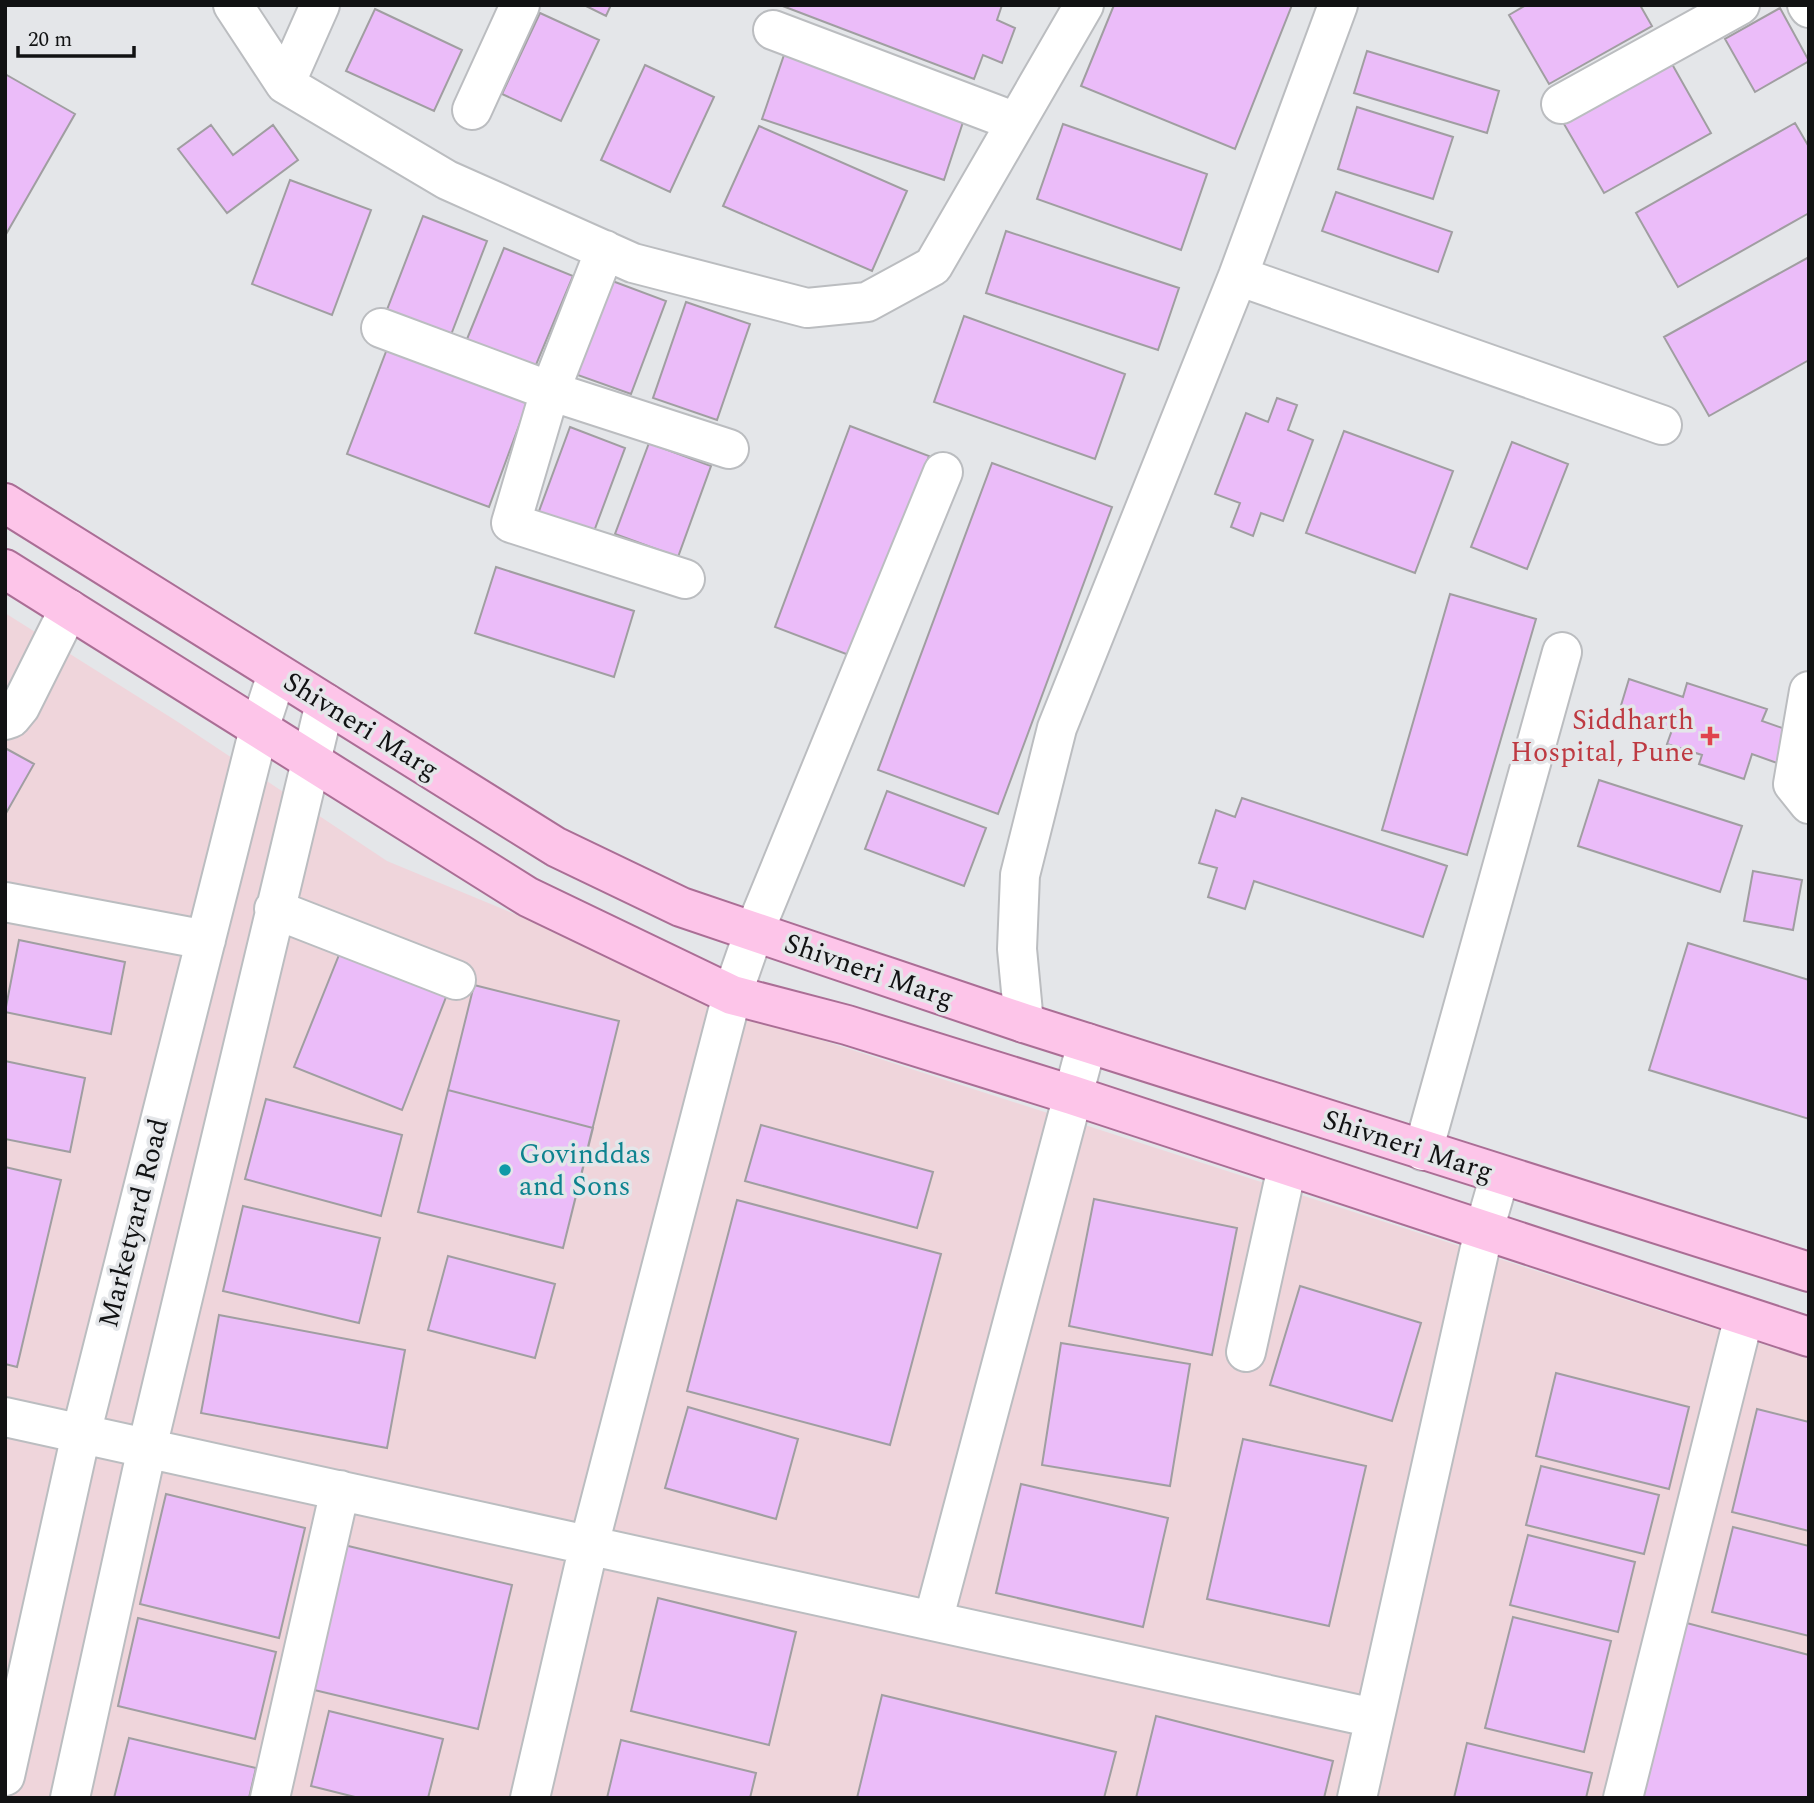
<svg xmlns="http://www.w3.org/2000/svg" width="1814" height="1803" viewBox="0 0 1814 1803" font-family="Spectral,serif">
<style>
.commercial{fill:#efd5db}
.building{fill:#ebbcf9;stroke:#a09ea1;stroke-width:2}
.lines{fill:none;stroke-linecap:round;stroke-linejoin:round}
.minor-casing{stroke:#bbbdc0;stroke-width:42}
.major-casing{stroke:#aa6e95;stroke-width:42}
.minor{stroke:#fff;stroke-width:38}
.major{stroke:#fdc5e9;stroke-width:38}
.health-dot{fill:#e0444e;stroke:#e4e6e9;stroke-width:2.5}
.culture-dot{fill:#0f9aa8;stroke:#e4e6e9;stroke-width:2.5}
.labels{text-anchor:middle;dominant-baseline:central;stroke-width:7;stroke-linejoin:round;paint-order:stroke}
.health-label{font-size:28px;fill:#be3a42;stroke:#e4e6e9;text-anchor:end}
.street-label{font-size:28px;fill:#111213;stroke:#e4e6e9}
.culture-label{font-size:28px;fill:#0d838f;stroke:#e4e6e9;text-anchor:start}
</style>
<rect width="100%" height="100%" fill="#e4e6e9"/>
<path class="commercial" d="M5 613 178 722 387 861 809 1036 1809 1359V1798H5Z"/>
<path class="building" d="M584 5H611L606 16Z
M780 5H1002L997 20 1015 28 1002 63 983 55 974 79Z
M1114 5H1292L1235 149 1081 86Z
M1526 5H1640L1652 26 1549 84 1509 15Z
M1780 8 1809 61 1755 92 1725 39Z
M375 9 462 50 434 111 346 71Z
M540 13 599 40 561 121 502 94Z
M1367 51 1499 91 1487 133 1354 93Z
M784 55 965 116 944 180 762 119Z
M1672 64 1711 133 1604 193 1564 124Z
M645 65 714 97 670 192 601 160Z
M5 74 75 114 5 236Z
M1357 107 1453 137 1433 199 1338 169Z
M1795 123 1809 147V213L1678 287 1636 213Z
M1063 124 1207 174 1181 250 1037 199Z
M211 125 233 155 273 125 298 160 227 213 178 149Z
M759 126 907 191 872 271 723 206Z
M290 180 371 210 332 315 252 284Z
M1336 192 1452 232 1438 272 1322 231Z
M423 216 487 241 449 340 385 315Z
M1006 231 1179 288 1158 350 986 293Z
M504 248 573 276 533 372 465 344Z
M1809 257V360L1709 416 1664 337Z
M607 279 666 301 631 394 572 373Z
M686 302 750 324 717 420 653 398Z
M964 316 1125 374 1095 459 934 402Z
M387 349 528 401 489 507 347 454Z
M1277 398 1297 405 1288 430 1313 440 1283 521 1261 513 1253 536 1231 527 1240 503 1215 494 1246 413 1268 422Z
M850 426 929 456 854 657 775 627Z
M570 427 625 448 590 542 535 522Z
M1344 431 1453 471 1415 573 1306 533Z
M1512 442 1568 464 1527 569 1471 547Z
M649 443 711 466 678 557 615 534Z
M992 463 1112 507 998 814 878 770Z
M496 567 634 611 614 677 475 633Z
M1450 594 1536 619 1467 855 1382 830Z
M1629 679 1683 697 1687 683 1767 709 1762 721 1788 730 1777 763 1752 754 1744 779 1699 764 1702 755 1667 744 1672 730 1619 712Z
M5 748 34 764 5 815Z
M1599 780 1742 826 1720 892 1578 846Z
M887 791 986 828 964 886 865 849Z
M1242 798 1447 866 1423 937 1254 881 1245 909 1208 897 1217 868 1199 863 1216 810 1235 817Z
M1753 871 1802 880 1793 930 1744 921Z
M19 940 125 962 111 1034 5 1012Z
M1688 943 1809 980V1119L1649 1070Z
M341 950 448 992 402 1110 294 1067Z
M474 985 619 1021 563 1248 418 1212Z
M5 1061 85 1078 70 1152 5 1139Z
M448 1090 593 1128 563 1248 418 1212Z
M266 1099 402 1135 381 1216 245 1179Z
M761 1125 933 1172 917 1228 745 1181Z
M5 1167 61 1180 17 1367 5 1364Z
M1094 1199 1237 1228 1212 1355 1069 1326Z
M737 1200 941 1254 890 1445 687 1391Z
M243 1206 380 1238 359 1323 223 1291Z
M448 1256 555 1284 535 1358 428 1330Z
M1300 1286 1421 1323 1392 1421 1270 1385Z
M219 1315 405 1350 387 1448 201 1413Z
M1061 1343 1190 1364 1170 1486 1042 1465Z
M1556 1373 1689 1407 1669 1489 1536 1456Z
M688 1407 798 1439 776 1519 665 1488Z
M1757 1409 1809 1422V1531L1732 1512Z
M1243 1439 1366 1466 1329 1626 1207 1599Z
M1541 1466 1659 1495 1644 1554 1526 1525Z
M1021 1484 1168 1518 1143 1627 996 1593Z
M166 1494 305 1528 279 1638 140 1604Z
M1733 1527 1809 1546V1636L1712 1612Z
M1528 1535 1635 1562 1618 1632 1510 1605Z
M344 1545 512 1585 478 1729 310 1689Z
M658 1598 796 1632 769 1745 631 1711Z
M1513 1617 1611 1641 1584 1752 1485 1728Z
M138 1618 276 1652 255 1739 118 1706Z
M1679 1621 1809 1655V1798H1634Z
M882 1695 1116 1752 1104 1798H857Z
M329 1711 443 1739 428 1798H359L311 1786Z
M1156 1716 1333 1761 1324 1798H1136Z
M129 1738 256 1768 249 1798H114Z
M621 1740 756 1773 750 1798H607Z
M1467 1743 1592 1773 1586 1798H1454Z"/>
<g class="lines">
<defs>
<path id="minor" d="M233 5 285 84 447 180 633 263 807 308 867 302 933 266 1084 5
M1807 5 1809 8
M773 30 1016 122
M285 84 320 5
M1561 104 1740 5
M472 110 520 5
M605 250 550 391 511 523 685 579
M1238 276 1662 425
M381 328 550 391 729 449
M1809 691 1793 784 1809 804
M5 720 11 718 20 707 69 609
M5 902 206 940
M274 909 456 980
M1024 1023 1017 949 1020 875 1057 728 1238 276 1338 5
M1423 1151 1562 652
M1246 1352 1287 1167
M5 1417 1374 1718
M933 1621 1087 1043
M5 1776 81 1434 259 729 277 674
M70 1798 147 1448 325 703
M270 1798 340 1490
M530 1798 589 1545 732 995 754 932 943 472
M1357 1798 1484 1230 1500 1175
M1623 1798 1744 1316"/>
<path id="major" d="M5 503 556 847 681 907 1024 1023 1809 1272
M5 569 528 897 732 995 847 1025 1072 1095 1809 1337"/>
</defs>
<use href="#minor" class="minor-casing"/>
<use href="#major" class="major-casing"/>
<use href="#minor" class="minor"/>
<use href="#major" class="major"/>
</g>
<path class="health-dot" d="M1706.5 725.5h7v7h7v7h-7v7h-7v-7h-7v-7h7z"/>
<circle class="culture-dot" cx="505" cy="1170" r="7"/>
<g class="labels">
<g class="health-label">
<text x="1694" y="720">Siddharth<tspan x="1694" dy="32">Hospital, Pune</tspan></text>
</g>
<g class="street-label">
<text transform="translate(361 726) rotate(32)">Shivneri Marg</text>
<text transform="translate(869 971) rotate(19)">Shivneri Marg</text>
<text transform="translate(1408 1146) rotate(18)">Shivneri Marg</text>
<text transform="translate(134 1223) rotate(-76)">Marketyard Road</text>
</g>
<g class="culture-label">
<text x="519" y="1154">Govinddas<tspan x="519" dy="32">and Sons</tspan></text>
</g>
</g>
<rect width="1814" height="1803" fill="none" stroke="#111213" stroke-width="14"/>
<path d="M18 46v10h116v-10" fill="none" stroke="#111213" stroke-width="3.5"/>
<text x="28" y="46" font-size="21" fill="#111213" stroke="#e4e6e9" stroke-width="5" paint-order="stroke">20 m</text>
</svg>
